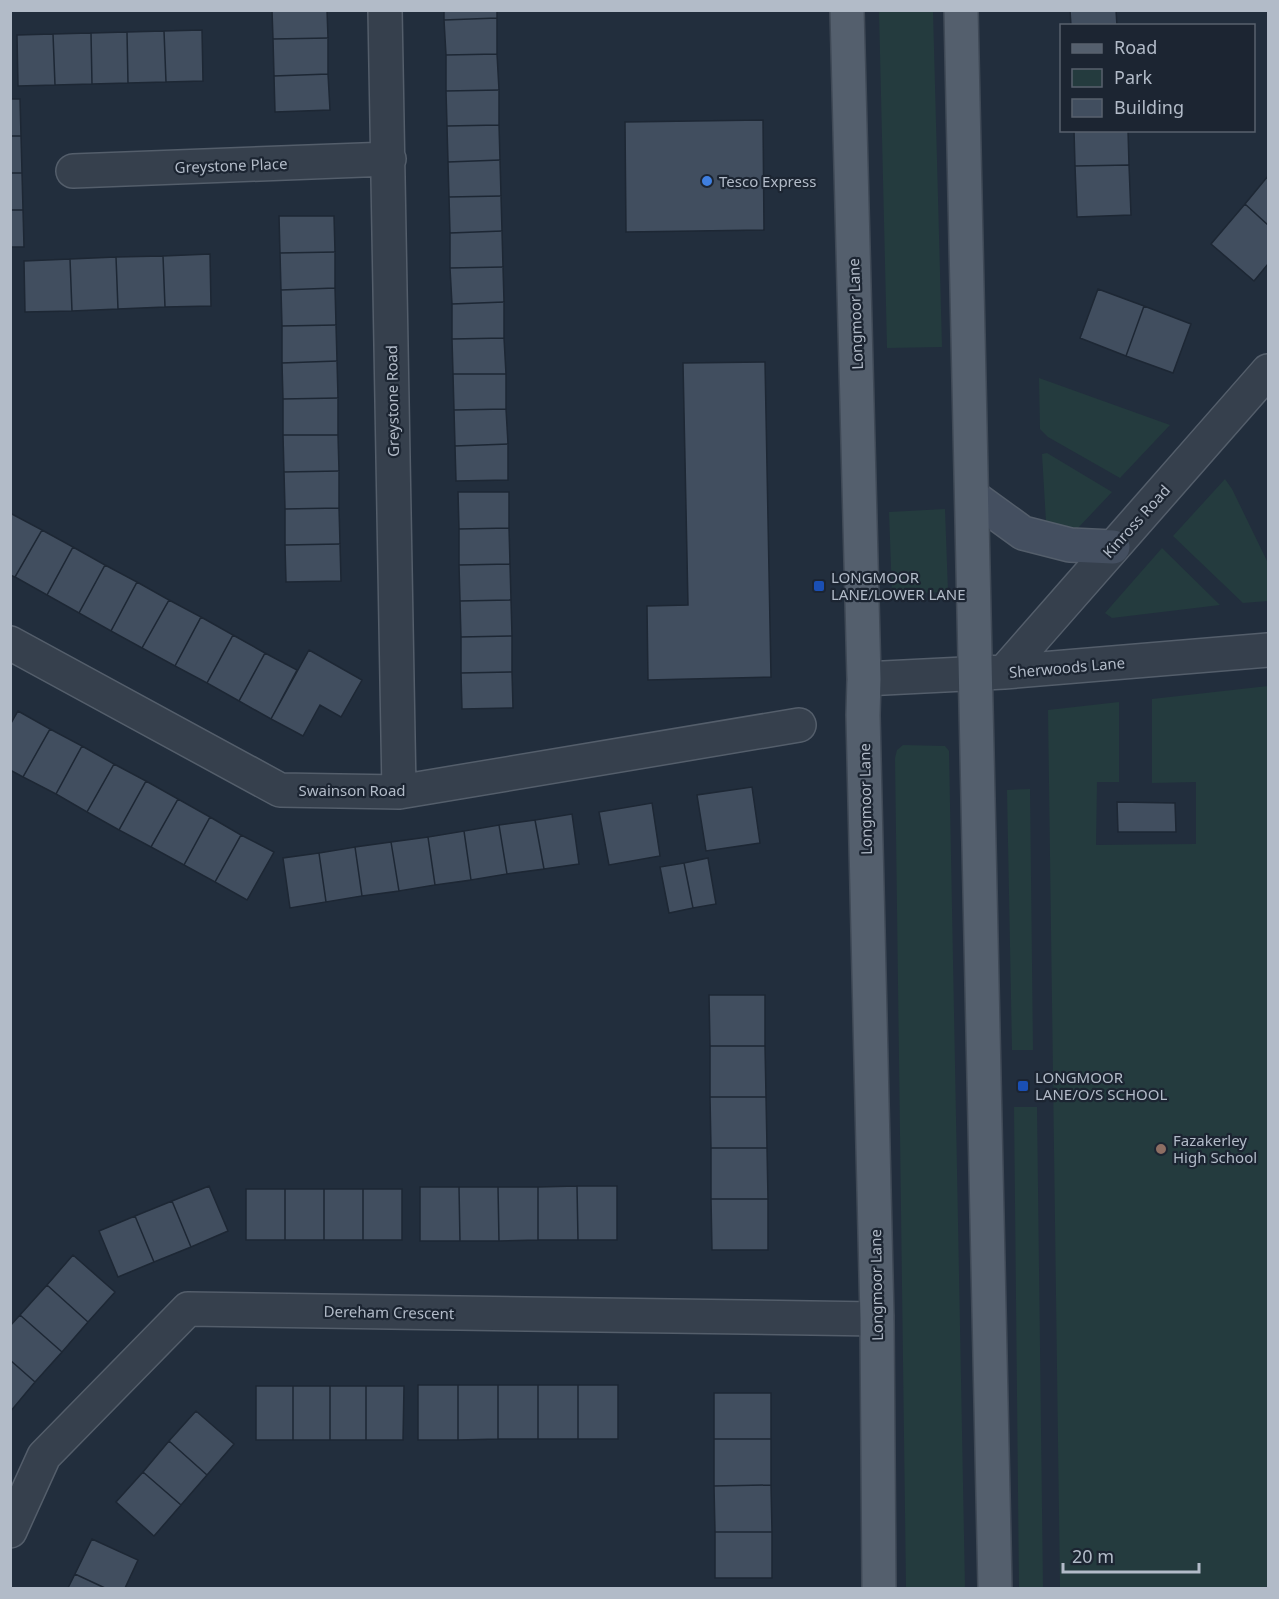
<svg xmlns="http://www.w3.org/2000/svg" width="1279" height="1599" viewBox="0 0 1279 1599" font-family="'Noto Sans',sans-serif">
<style>
.green{fill:#243b3e}
.building{fill:#414e5f;stroke:#1d2734;stroke-width:1.5}
.lines{fill:none;stroke-linecap:round;stroke-linejoin:round}
.minor-casing{stroke:#545e6b;stroke-width:36}
.secondary-casing{stroke:#545e6b;stroke-width:36}
.primary-casing{stroke:#3f4956;stroke-width:36}
.minor{stroke:#36404d;stroke-width:33}
.secondary{stroke:#444f60;stroke-width:33}
.primary{stroke:#545f6d;stroke-width:33}
.shop-dot{fill:#3f7fe0;stroke:#1c2532;stroke-width:2}
.transit-dot{fill:#1a4fb4;stroke:#1c2532;stroke-width:2}
.education-dot{fill:#8d6e63;stroke:#1c2532;stroke-width:2}
.labels{text-anchor:middle;dominant-baseline:central;stroke-width:4.5;stroke-linejoin:round;paint-order:stroke}
.street-label{font-size:15px;fill:#b2bbc8;stroke:#1c2532}
.poi-label{font-size:15px;fill:#b2bbc8;stroke:#1c2532;text-anchor:start}
</style>
<rect width="100%" height="100%" fill="#222e3d"/>
<path class="green" d="M879 11H933L942 347 887 348Z
M1039 378 1170 425 1120 478 1048 437 1040 429Z
M1047 453 1112 492 1078 528H1066L1046 522 1042 454Z
M1225 479 1232 489 1268 563V601L1243 603 1173 536Z
M945 509 948 592 892 594 889 512Z
M1162 548 1220 605 1112 618 1105 613Z
M1268 686V1588H1060L1048 710 1119 702V782H1097L1096 845 1196 844V782L1152 783V699Z
M903 745 945 746 949 751 965 1588H906L895 758 897 750Z
M1030 789 1033 1050H1012L1007 790Z
M1014 1107H1037L1043 1588H1019Z"/>
<path class="building" d="M272 10H327L328 38 273 39Z
M444 10H497V18L444 20Z
M1070 10H1116L1117 26H1071Z
M497 18V54L446 55 444 20Z
M202 30 203 81 166 82 164 31Z
M164 31 166 82 128 83 127 32Z
M127 32 128 83 92 84 91 33Z
M91 33 92 84 55 85 53 34Z
M53 34 55 85 18 86 17 35Z
M328 38V74L274 76 273 39Z
M497 54 499 90 446 91V55Z
M328 74 330 110 275 112 274 76Z
M499 90V125L447 126 446 91Z
M10 99H20L21 136H10Z
M763 120 764 230 626 232 625 122Z
M499 125 500 160 448 162 447 126Z
M1074 130H1128L1129 165 1075 166Z
M10 136H21L22 173H10Z
M500 160 501 196 449 197 448 162Z
M1129 165 1131 215 1077 217 1075 166Z
M10 173H22L23 210H10Z
M1268 176V225L1245 204Z
M501 196 502 231 450 233 449 197Z
M1245 204 1268 225V264L1254 281 1211 244Z
M10 210H23L24 247H10Z
M279 216H334L335 252 280 253Z
M502 231 503 267 450 268V233Z
M335 252V288L281 290 280 253Z
M210 254 211 306 165 307 163 256Z
M163 256 165 307 118 309 116 257Z
M116 257 118 309 72 311 70 259Z
M70 259 72 311 25 312 24 261Z
M503 267 504 302 452 304 450 268Z
M335 288 336 325 282 326 281 290Z
M1098 289 1144 306 1126 356 1080 338Z
M504 302V338L452 339V304Z
M1144 306 1191 324 1173 373 1126 356Z
M336 325 337 361 282 363V326Z
M504 338 506 374H453L452 339Z
M337 361 338 398 283 399 282 363Z
M765 362 771 677 648 680 647 606 688 605 683 363Z
M453 374H506V409L454 410Z
M338 398V435H283V399Z
M506 409 508 444 455 446 454 410Z
M283 435H338L339 471 284 472Z
M508 444V480L456 481 455 446Z
M339 471V508L285 509 284 472Z
M458 492H509V528L459 529Z
M339 508 340 544 285 545V509Z
M10 513 42 530 15 577 10 575Z
M509 528 510 564 459 565V529Z
M42 530 73 547 47 595 15 577Z
M340 544 341 581 286 582 285 545Z
M73 547 105 565 79 613 47 595Z
M510 564 511 600 460 601 459 565Z
M105 565 137 582 111 631 79 613Z
M137 582 169 600 142 648 111 631Z
M169 600 201 617 175 666 142 648Z
M511 600 512 636 461 637 460 601Z
M201 617 233 635 207 683 175 666Z
M233 635 265 653 239 701 207 683Z
M512 636V672L461 673V637Z
M309 650 362 680 341 717 320 705 303 736 271 719Z
M265 653 297 670 271 719 239 701Z
M512 672 513 708 462 709 461 673Z
M18 711 50 729 23 777 10 770V725Z
M50 729 82 746 56 794 23 777Z
M82 746 114 764 87 812 56 794Z
M114 764 146 781 119 830 87 812Z
M146 781 178 799 151 847 119 830Z
M752 787 760 843 706 851 697 795Z
M178 799 210 817 184 865 151 847Z
M1117 802 1175 803 1176 832H1118Z
M652 803 660 856 609 865 599 812Z
M572 814 579 864 544 869 535 820Z
M210 817 241 835 215 882 184 865Z
M535 820 544 869 507 874 499 825Z
M499 825 507 874 471 880 464 831Z
M464 831 471 880 435 885 428 837Z
M241 835 274 852 247 900 215 882Z
M428 837 435 885 399 891 391 842Z
M391 842 399 891 362 896 355 847Z
M355 847 362 896 326 902 319 853Z
M319 853 326 902 290 908 283 858Z
M708 858 716 904 693 908 684 863Z
M684 863 693 908 669 913 660 867Z
M709 995H765V1046H710Z
M710 1046H765L766 1097H710Z
M710 1097H766L767 1148H711Z
M711 1148H767L768 1199H711Z
M209 1186 228 1231 191 1247 172 1201Z
M577 1186 578 1240H538V1187Z
M577 1186H617V1240H578Z
M420 1187H459L460 1241H420Z
M459 1187H498L499 1241H460Z
M498 1187H538V1240L499 1241Z
M246 1189H285V1240H246Z
M285 1189H324V1240H285Z
M324 1189H363V1240H324Z
M363 1189H402V1240H363Z
M711 1199H768V1250H712Z
M172 1201 191 1247 154 1262 135 1216Z
M135 1216 154 1262 118 1277 99 1231Z
M73 1255 115 1292 88 1322 47 1285Z
M47 1285 88 1322 62 1352 20 1315Z
M20 1315 62 1352 35 1382 10 1360V1326Z
M10 1360 35 1382 10 1412Z
M418 1385H458V1440H418Z
M458 1385H498V1439L458 1440Z
M498 1385H538V1439H498Z
M538 1385H578V1439H538Z
M578 1385H618V1439H578Z
M256 1386H293V1440H256Z
M293 1386H330V1440H293Z
M330 1386H366V1440H330Z
M366 1386H404L403 1440H366Z
M714 1393H771V1439H714Z
M196 1411 234 1444 207 1475 169 1441Z
M714 1439H771V1485L714 1486Z
M169 1441 207 1475 181 1505 143 1472Z
M143 1472 181 1505 154 1536 116 1502Z
M771 1485 772 1532H715L714 1486Z
M715 1532H772V1578H715Z
M92 1539 138 1560 125 1588H105L75 1574Z
M75 1574 105 1588H68Z"/>
<g class="lines">
<defs>
<path id="minor" d="M385 10 399 792
M73 171 389 159
M10 643 280 790 399 792 799 725
M1004 672 1268 371
M864 679 1004 672 1268 650
M10 1531 44 1456 188 1309 877 1319"/>
<path id="secondary" d="M972 496 1023 533 1070 545 1113 547"/>
<path id="primary" d="M847 10 864 679 863 715 877 1319 879 1588
M961 10 995 1588"/>
</defs>
<use href="#minor" class="minor-casing"/>
<use href="#secondary" class="secondary-casing"/>
<use href="#primary" class="primary-casing"/>
<use href="#minor" class="minor"/>
<use href="#secondary" class="secondary"/>
<use href="#primary" class="primary"/>
</g>
<circle class="shop-dot" cx="707" cy="181" r="6"/>
<g class="transit-dot">
<rect x="813" y="580" width="12" height="12" rx="3"/>
<rect x="1017" y="1080" width="12" height="12" rx="3"/>
</g>
<circle class="education-dot" cx="1161" cy="1149" r="6"/>
<g class="labels">
<g class="street-label">
<text transform="translate(231 165) rotate(-2)">Greystone Place</text>
<text transform="translate(855 314) rotate(-92)">Longmoor Lane</text>
<text transform="translate(392 401) rotate(-91)">Greystone Road</text>
<text transform="translate(1136 521) rotate(-48)">Kinross Road</text>
<text transform="translate(1067 667) rotate(-5)">Sherwoods Lane</text>
<text x="352" y="790">Swainson Road</text>
<text transform="translate(865 799) rotate(-91)">Longmoor Lane</text>
<text transform="translate(876 1285) rotate(-91)">Longmoor Lane</text>
<text transform="translate(389 1312) rotate(1)">Dereham Crescent</text>
</g>
<g class="poi-label">
<text x="719" y="181">Tesco Express</text>
<text x="831" y="577">LONGMOOR<tspan x="831" dy="17">LANE/LOWER LANE</tspan></text>
<text x="1035" y="1077">LONGMOOR<tspan x="1035" dy="17">LANE/O/S SCHOOL</tspan></text>
<text x="1173" y="1140">Fazakerley<tspan x="1173" dy="17">High School</tspan></text>
</g>
</g>
<rect width="1279" height="1599" fill="none" stroke="#b2bbc8" stroke-width="24"/>
<rect x="1060" y="24" width="195" height="108" fill="#1c2532" stroke="#58616e" stroke-width="1.5"/>
<rect x="1072" y="44" width="30" height="9" fill="#545f6d" stroke="#58616e" stroke-width="1.5"/>
<text x="1114" y="54" font-size="18" fill="#b2bbc8">Road</text>
<rect x="1072" y="69" width="30" height="18" fill="#243b3e" stroke="#58616e" stroke-width="1.5"/>
<text x="1114" y="84" font-size="18" fill="#b2bbc8">Park</text>
<rect x="1072" y="99" width="30" height="18" fill="#414e5f" stroke="#58616e" stroke-width="1.5"/>
<text x="1114" y="114" font-size="18" fill="#b2bbc8">Building</text>
<path d="M1063 1563v9h136v-9" fill="none" stroke="#b2bbc8" stroke-width="3"/>
<text x="1072" y="1563" font-size="18" fill="#b2bbc8" stroke="#1c2532" stroke-width="4.5" paint-order="stroke">20 m</text>
</svg>
